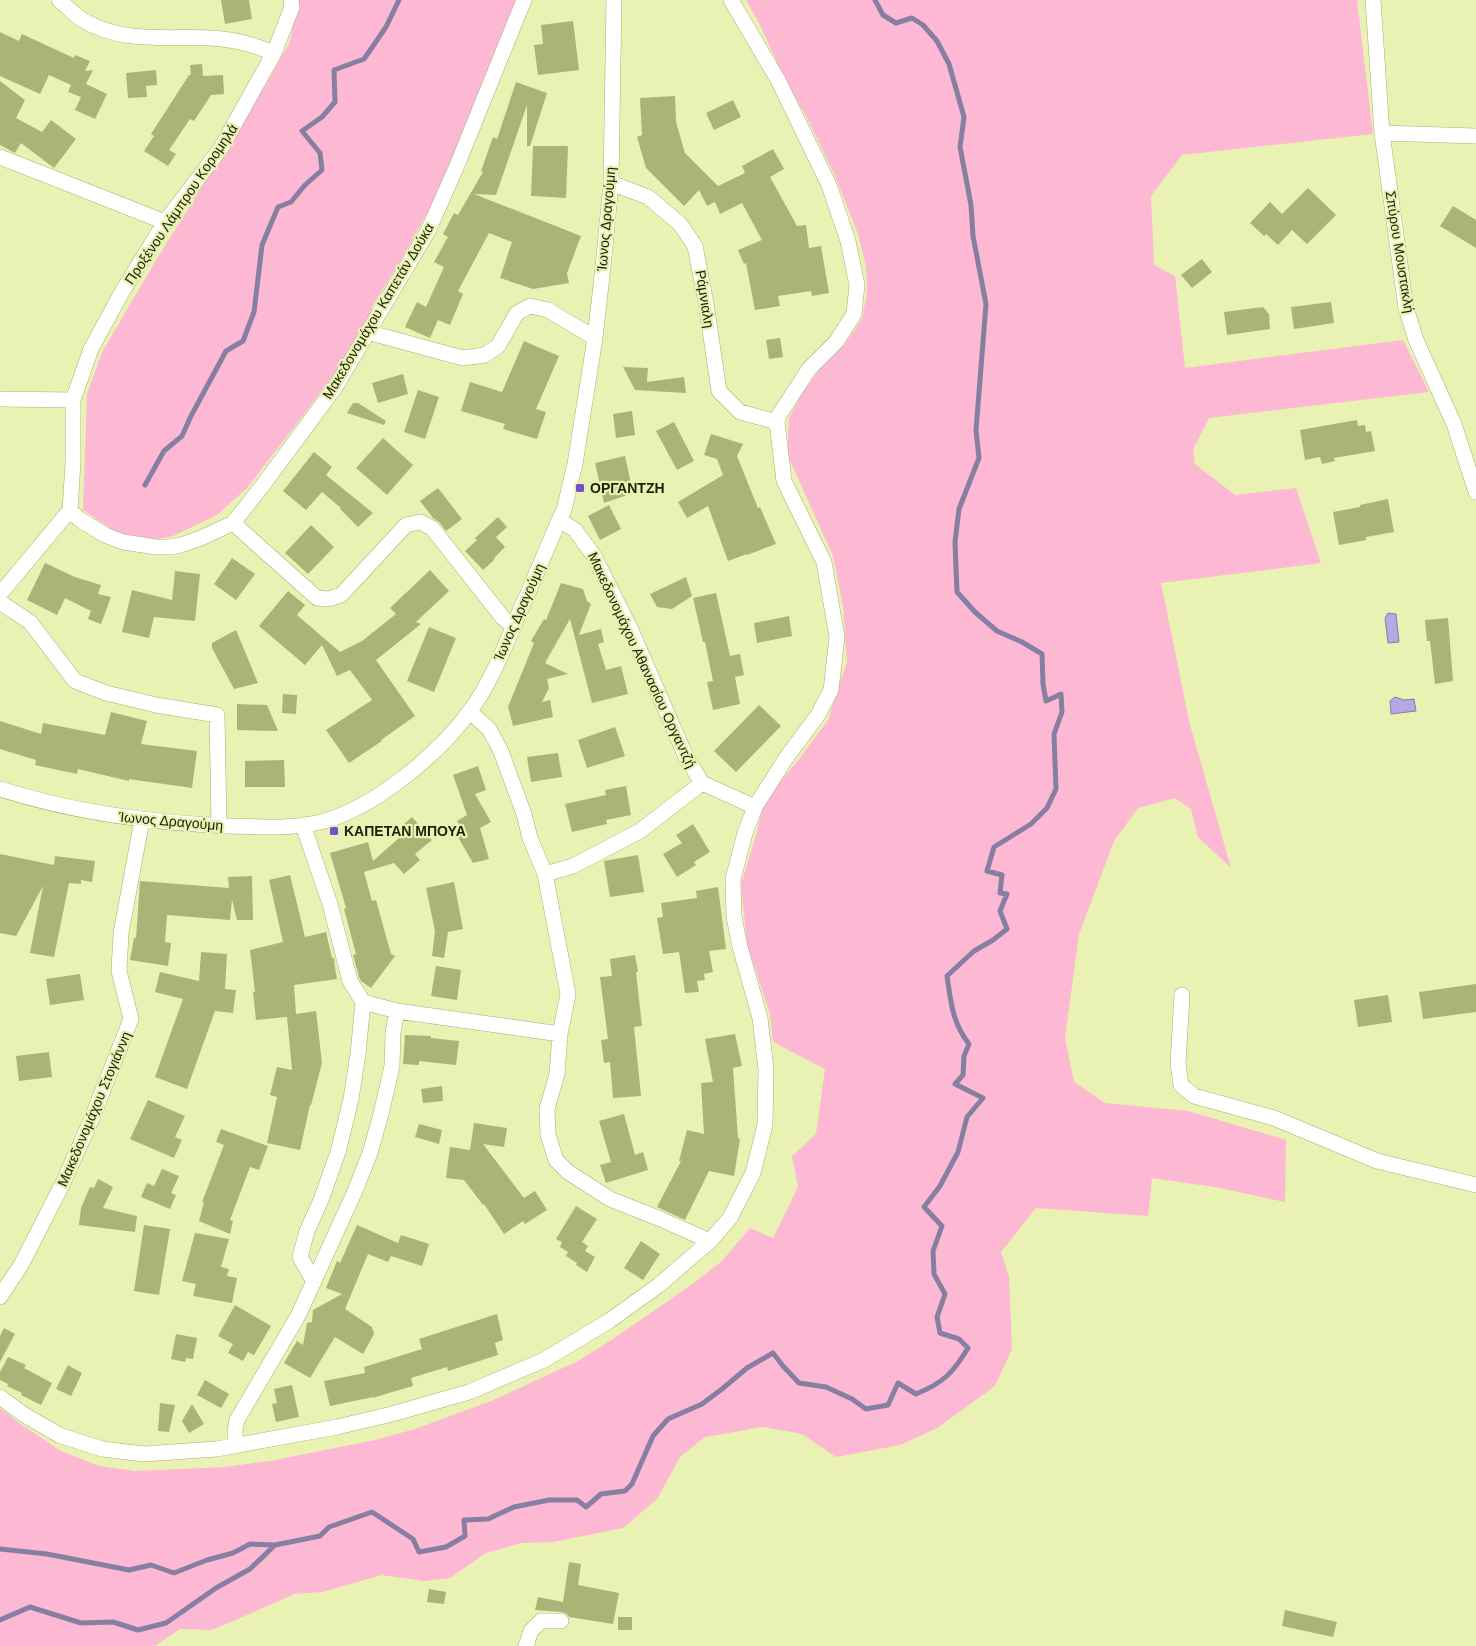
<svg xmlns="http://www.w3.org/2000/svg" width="1476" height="1646" viewBox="0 0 1476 1646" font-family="Helvetica,sans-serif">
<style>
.green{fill:#fdb8d3}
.water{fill:#b5a8e5;stroke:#877fa2}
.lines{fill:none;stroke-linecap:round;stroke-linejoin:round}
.stream{stroke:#877fa2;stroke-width:5}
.building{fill:#acb376}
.minor-casing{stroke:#a8af73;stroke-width:16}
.minor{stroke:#fff;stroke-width:15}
.poi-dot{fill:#754fc8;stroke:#e9f2b3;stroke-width:2}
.labels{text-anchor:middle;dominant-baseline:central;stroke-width:4.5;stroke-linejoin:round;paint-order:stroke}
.street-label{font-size:14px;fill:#1d1f07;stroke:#e9f2b3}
.poi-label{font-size:14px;font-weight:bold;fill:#1d1f07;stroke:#e9f2b3;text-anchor:start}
</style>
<rect width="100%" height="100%" fill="#e9f2b3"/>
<path class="green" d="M299 0H522L445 181 404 255 373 305 359 340 311 405 247 488 217 515 173 536 147 541 122 536 83 510 87 394 102 352 158 257 262 91 289 44Z
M746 0H1357L1373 134 1182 155 1151 196 1154 265 1175 276 1185 368 1403 340 1429 392 1209 418 1193 449 1195 464 1235 495 1296 488 1321 563 1161 583 1190 725 1231 868 1198 837 1191 809 1175 798 1138 808 1114 841 1079 934 1065 1038 1074 1082 1105 1103 1188 1111 1286 1140 1285 1202 1215 1187 1152 1178 1148 1216 1036 1208 1001 1252 1009 1276 1012 1349 995 1386 937 1428 900 1445 836 1457 802 1434 763 1427 705 1437 680 1457 657 1499 623 1528 553 1542 521 1543 486 1553 450 1578 424 1581 382 1575 322 1592 295 1594 212 1630 180 1629 155 1646H0V1408L19 1423 61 1451 99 1466 135 1471 224 1467 270 1461 375 1440 415 1429 491 1401 578 1361 616 1337 694 1283 722 1261 750 1228 773 1238 798 1187 792 1156 816 1134 825 1069 773 1042 770 1014 747 944 741 884 754 842 765 799 796 763 828 720 847 662 843 606 833 556 787 454 789 418 803 391 823 366 845 344 862 319 867 293 866 266 858 234 833 171 806 116 784 77 760 25Z"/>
<path class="water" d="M1388 613 1396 614 1399 642 1388 643 1385 618Z
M1395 697 1404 700 1414 699 1416 711 1391 714 1390 701Z"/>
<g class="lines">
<path class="stream" d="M145 485 164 451 182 436 191 416 226 351 243 341 254 312 262 245 278 207 291 202 305 185 322 170 320 153 302 131 322 117 335 102 334 70 364 59 386 27 399 0
M0 1549 47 1554 129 1570 151 1565 174 1573 207 1560 233 1553 250 1544 275 1545
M0 1620 30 1607 81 1623 113 1622 138 1630 166 1623 216 1588 250 1569 275 1545 320 1536 329 1527 372 1512 413 1539 419 1552 446 1547 465 1536 464 1520 488 1519 514 1507 549 1500H577L586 1507 601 1494 625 1491 632 1484 653 1436 668 1419 702 1404 722 1389 747 1368 773 1353 783 1366 799 1383 826 1387 852 1399 866 1409 888 1405 898 1383 916 1394C943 1383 953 1373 968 1348L959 1339 940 1333 937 1317 945 1294 934 1274 933 1251 942 1226 924 1207 940 1186 958 1152 967 1117 983 1098 955 1084 963 1075 964 1056 969 1044C952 1022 951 1002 947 976L974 951 993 940 1007 929 1000 911 1007 894 1000 893 1002 875 987 871 994 847 1031 824 1047 808 1056 789 1054 734 1062 712 1061 694 1046 701 1043 684 1042 654 1022 642 997 631 975 612 957 592 955 542 959 509 979 458 976 430 986 304 973 236 971 205 960 147 964 117 949 64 937 41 923 25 912 18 896 23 883 15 875 0"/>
</g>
<path class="building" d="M221 0H249L252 19 225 24Z
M573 21 579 70 538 75 534 45 543 44 541 25Z
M0 32 19 41 22 34 74 58 75 55 90 61 85 71 93 70 86 84 107 94 95 119 75 110 81 97 68 92 71 85 49 75 40 94 0 76Z
M202 64 203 76 223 75 224 94 211 95 194 121 190 119 169 150 176 154 168 166 144 151 154 136 151 134 189 75H191L190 65Z
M156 70 157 85 146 86 147 97 128 98 126 73Z
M0 81 25 100 16 118 42 132 51 120 76 139 54 168 21 143 15 153 0 145Z
M516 82 547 93 530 146H527V105L496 195 474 194 581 236 567 273 569 283 533 289 500 278 512 242 489 233 458 291 463 294 450 325 438 320 430 338 405 327 417 302 426 307 444 267 434 262 448 237 443 234 454 213 458 215 483 172 481 171 493 137 497 139Z
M675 96 676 122 685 153 718 186 745 173 742 166 773 149 784 169 770 177 797 226 806 225 809 248 821 246 829 293 812 296 811 291 778 296 780 306 755 310 746 263 744 264 738 250 762 240 742 203 720 214 715 202 707 206 699 190 684 206 646 168 637 137 642 135 640 98Z
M733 100 741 117 714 130 706 113Z
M533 146H568L566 198 531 196Z
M1308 188 1336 215 1307 244 1292 230 1278 245 1266 234 1264 236 1250 223 1270 202 1282 214Z
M1453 206 1476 220V248L1440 226Z
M1202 259 1212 272 1192 288 1181 275Z
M1331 302 1334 323 1294 329 1291 307Z
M1263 307 1269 314 1270 329 1227 335 1224 312Z
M780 338 783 357 769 359 766 340Z
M524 341 559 356 536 409 546 412 537 439 503 429 505 424 461 411 470 382 502 392Z
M623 367 648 368 647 382 684 377 686 393 635 390Z
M403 374 408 394 378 403 372 383Z
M418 390 439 397 425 439 404 432Z
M353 403H358L386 421 384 425 347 413Z
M632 411 635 435 616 438 613 414Z
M1357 420 1358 426 1365 425 1366 432 1371 431 1375 451 1334 458 1335 461 1322 464 1320 457 1305 460 1300 430Z
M674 422 694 461 677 470 656 431Z
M711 434 743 444 737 456 758 508 760 507 776 544 747 555V554L728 561 708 506 687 518 678 502 723 475 717 459 704 455Z
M383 438 413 465 387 495 356 468Z
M314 452 332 467 326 475 373 513 358 527 340 509 341 508 322 492 306 510 283 491Z
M625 456 633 493 604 503 595 463Z
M438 488 462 519 446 531 439 522 433 518 420 501Z
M1388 499 1394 532 1366 537V540L1339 545 1333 512 1360 507V505Z
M609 505 621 529 600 540 588 516Z
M498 517 507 527 496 537 505 547 494 558 495 559 483 570 465 551 477 540 475 538Z
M311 525 334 547 308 574 285 553Z
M232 558 255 574 236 600 214 584Z
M45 563 75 577 101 585 98 594 111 597 101 624 88 619 91 611 65 598 57 615 27 600Z
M430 570 449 591 416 622 421 624 376 660 415 716 381 740 382 741 349 763 326 730 372 700 350 670 337 676 322 645 305 665 259 626 288 591 305 605 297 615 340 652 362 641 396 614 390 608Z
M175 571 200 574 195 621 154 617 149 638 122 632 132 590 172 600Z
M686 577 692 596 672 609 657 607 650 594Z
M561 583 583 589 587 601 591 604 579 635 601 629 604 642 598 644 606 670 621 666 628 694 592 703 570 619 545 663 568 674 547 679 549 688 542 702 550 700 553 717 513 726 508 707 534 643 531 641 544 619 546 620Z
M716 593 730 656 740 654 744 675 735 677 740 704 713 710 707 682 713 681 705 642H703L693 598Z
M789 616 792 636 757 643 754 623Z
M1448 618 1453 681 1435 684 1430 641H1427L1425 620Z
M429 627 456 638 434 692 407 681Z
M236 630 258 683 234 689 212 648V643Z
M283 694 297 695 296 714 282 713Z
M237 704 267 705 278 731 237 730Z
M759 705 781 726 736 772 714 751Z
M111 712 147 721 141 744 197 751 192 788 129 779V781L78 769 77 774 35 765 36 760 0 749V721L41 734 43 723 105 735Z
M615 727 625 756 587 768 578 740Z
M558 753 562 777 531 782 527 757Z
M284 760 285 787H245V761Z
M478 766 486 790 475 794 491 822 480 828 489 859 473 863 455 832 461 828 457 821 467 815 453 775Z
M626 786 631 815 606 820 607 824 572 832 565 804 606 795 605 790Z
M412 817 432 840 415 854 420 860 404 874 394 863 364 872 372 901 376 900 391 954 395 956 371 988 361 981 359 977 353 955 356 954 344 909 346 908 330 853 368 842 373 861 400 837 395 832Z
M693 824 710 852 694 862 696 865 677 877 663 854 682 843 676 835Z
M0 854 54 865 55 856 95 861 92 882 81 880V884L69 883 54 957 30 953 43 886 16 936 0 933Z
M638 855 644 892 610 897 604 861Z
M290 875 305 937 326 932 332 958H334L335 962 334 961 337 979 294 985 296 1014 316 1011 322 1063 311 1105H310L300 1150 267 1143 277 1097 270 1095 277 1067 292 1070 287 1017 256 1020 253 992H255L250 950 283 942 269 880Z
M252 876 253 920H237L232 900 230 920 167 915 165 942 171 943 168 966 130 960 134 938H136L140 881 229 888 228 877Z
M454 882 463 929 448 932 444 958 432 956 435 931 426 888Z
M718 887 726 949 709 951 713 972 704 974 705 980 697 981 699 992 685 993 679 952 663 954 657 918 663 917 661 903 697 898 696 891Z
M201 952 227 954 225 989 236 990 233 1013 215 1011 187 1089 155 1077 183 999 155 992 160 972 199 981Z
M635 955 638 972H636L642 1026 634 1027 641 1096 613 1098 610 1062 604 1063 601 1040 608 1039 600 977 612 976 610 959Z
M436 966 461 970 457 1000 431 996Z
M80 974 84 1000 50 1005 46 979Z
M1476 984V1012L1423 1019 1419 992Z
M1388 995 1392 1022 1358 1027 1354 1000Z
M735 1034 742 1066 733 1068 738 1138 740 1139 734 1176 709 1171 685 1220 657 1207 681 1161H679L687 1130 704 1134 701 1083 713 1082 705 1039Z
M405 1035 431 1036V1038L459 1041 456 1065 419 1061V1065L403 1064Z
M49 1052 52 1077 19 1081 16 1056Z
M442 1086 443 1101 423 1103 421 1089Z
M148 1100 185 1116 175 1137 182 1140 174 1158 130 1139Z
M624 1114 635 1155 643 1152 648 1170 606 1183 600 1165 611 1162 599 1121Z
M474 1123 507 1128 504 1147 483 1144 524 1198 535 1191 547 1210 525 1224 523 1221 504 1234 484 1204 483 1205 464 1180 446 1178 450 1147 470 1150Z
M419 1124 442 1130 439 1144 415 1137Z
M221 1129 268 1146 259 1170 250 1167 230 1220 233 1221 230 1234 199 1221 204 1202H202L224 1145 216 1142Z
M162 1169 179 1176 171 1193 176 1195 170 1209 141 1197 147 1183 154 1186Z
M98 1179 113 1187 103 1208 137 1216 135 1232 79 1225 81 1208 90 1187 94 1188Z
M576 1206 597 1219 582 1242 588 1246 585 1251 595 1257 587 1272 576 1265 577 1263 566 1256 568 1252 560 1247 562 1242 556 1239Z
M144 1225 170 1229 159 1295 134 1291Z
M357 1225 398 1243 401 1235 429 1244 422 1266 391 1256 388 1262 368 1254 345 1309 372 1327 374 1334 363 1354 335 1337 310 1378 284 1363 297 1341 303 1345 307 1323 312 1322 313 1310 342 1294 326 1288 337 1261 340 1263Z
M195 1233 229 1239 221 1267 229 1269 227 1276 237 1278 232 1303 193 1296 196 1284 182 1281Z
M641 1241 660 1254 643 1280 624 1268Z
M235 1305 271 1326 254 1355 248 1352 243 1361 228 1353 233 1344 218 1336Z
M497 1314 503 1340 495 1343 498 1355 448 1371 447 1367 411 1378 413 1386 392 1392 373 1398V1397L330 1406 324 1381 365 1373 364 1367 422 1349 419 1339Z
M4 1328 15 1334 0 1362V1336Z
M176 1334 197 1338 193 1359 186 1358 185 1362 171 1359Z
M8 1357 26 1365 24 1368 52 1383 41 1405 21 1395 22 1393 7 1386 8 1384 0 1380V1372Z
M68 1365 82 1373 71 1396 56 1389Z
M205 1380 229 1394 221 1408 197 1395Z
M292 1385 299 1417 276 1422 272 1404 277 1403 274 1389Z
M160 1403 175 1405 169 1432 158 1431Z
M192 1404 204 1424 189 1433 182 1421Z
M569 1562 581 1564 578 1585 619 1593 613 1624 569 1617 566 1613 561 1612 535 1610 538 1597 563 1602Z
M429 1589 446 1592 444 1604 427 1602Z
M1285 1610 1337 1622 1333 1637 1282 1626Z
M618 1617H632V1630H618Z"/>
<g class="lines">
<defs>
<path id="minor" d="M59 0C67 6 74 15 83 20 125 46 176 34 222 39 241 41 257 46 274 53
M1373 0 1382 133 1406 308 1416 340 1454 424 1476 492
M1382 133 1476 136
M0 157 165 222
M611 183 648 197 680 224 695 246 706 303 719 391 740 412 777 422
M367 332 463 358 485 355 498 346 517 313 530 306 548 310 595 338
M0 399 73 400
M70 510 79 519 105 535 123 542 156 547H170L181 545 201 538 233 523 263 485 336 386 428 231 456 168 524 0
M559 520 575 530 594 556 631 630 686 757 702 783 755 807
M233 523 317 598 329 599 341 595 406 525 420 522 432 528 503 618 514 627
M0 594 70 510 73 462V400L91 349 122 292 165 222 221 148 274 53 292 7 291 0
M0 602 30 622 75 681 106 693 156 705 217 715 219 826
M470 712 489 729 500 749 524 814 530 838 545 874 568 994 560 1034 557 1074 547 1109 548 1135 556 1160 568 1172 610 1199 658 1218 710 1241
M0 789C75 813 152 823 230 826 260 827 291 829 321 822 374 808 438 755 470 711 490 684 503 651 516 620 531 587 545 553 559 520L564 510 575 464 595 338 603 267 611 183 614 0
M303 825 330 904 350 981 363 1002 358 1054 351 1099 338 1152 321 1200 307 1231 300 1257 314 1282
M545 874 573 866 640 831 702 783
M1182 995 1178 1063 1181 1085 1194 1096 1274 1118 1377 1161 1476 1185
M363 1002 397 1011 560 1034
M0 1297 21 1265 63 1183 92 1118 131 1019 119 971 121 933 142 820
M0 1397 23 1414 59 1435 102 1449 144 1454 217 1449 337 1427 392 1414 469 1392 544 1360 609 1321 659 1285 710 1241 730 1218 753 1173 765 1125 766 1069 760 1018 740 947 734 917 733 879 745 833 755 807 786 758 818 715 831 690 837 637 824 562 784 481 777 422 779 415 809 369 836 342 854 314 857 285 848 241 829 185 778 80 731 0
M235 1446V1431L237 1420 298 1316 355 1191 370 1153 381 1114 392 1066 393 1033 397 1011
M526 1646 531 1631 541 1621H561"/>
</defs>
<use href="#minor" class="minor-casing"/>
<use href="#minor" class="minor"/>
</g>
<g class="poi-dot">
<rect x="575" y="483" width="10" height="10" rx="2.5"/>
<rect x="329" y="826" width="10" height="10" rx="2.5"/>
</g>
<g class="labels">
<g class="street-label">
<text transform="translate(181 204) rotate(-56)">Προξένου Λάμπρου Κορομηλά</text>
<text transform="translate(606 219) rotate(-85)">Ίωνος Δραγούμη</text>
<text transform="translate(1400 252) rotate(81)">Σπύρου Μουστακλή</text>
<text transform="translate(705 299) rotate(81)">Ράμνιαλη</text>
<text transform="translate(378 311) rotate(-59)">Μακεδονομάχου Καπετάν Δούκα</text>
<text transform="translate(519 612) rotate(-66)">Ίωνος Δραγούμη</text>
<text transform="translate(642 660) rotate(65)">Μακεδονομάχου Αθανασίου Οργαντζή</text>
<text transform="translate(171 821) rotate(5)">Ίωνος Δραγούμη</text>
<text transform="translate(94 1109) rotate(-67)">Μακεδονομάχου Στογιάννη</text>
</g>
<g class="poi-label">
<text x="590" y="488">ΟΡΓΑΝΤΖΗ</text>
<text x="344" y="831">ΚΑΠΕΤΑΝ ΜΠΟΥΑ</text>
</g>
</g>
</svg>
